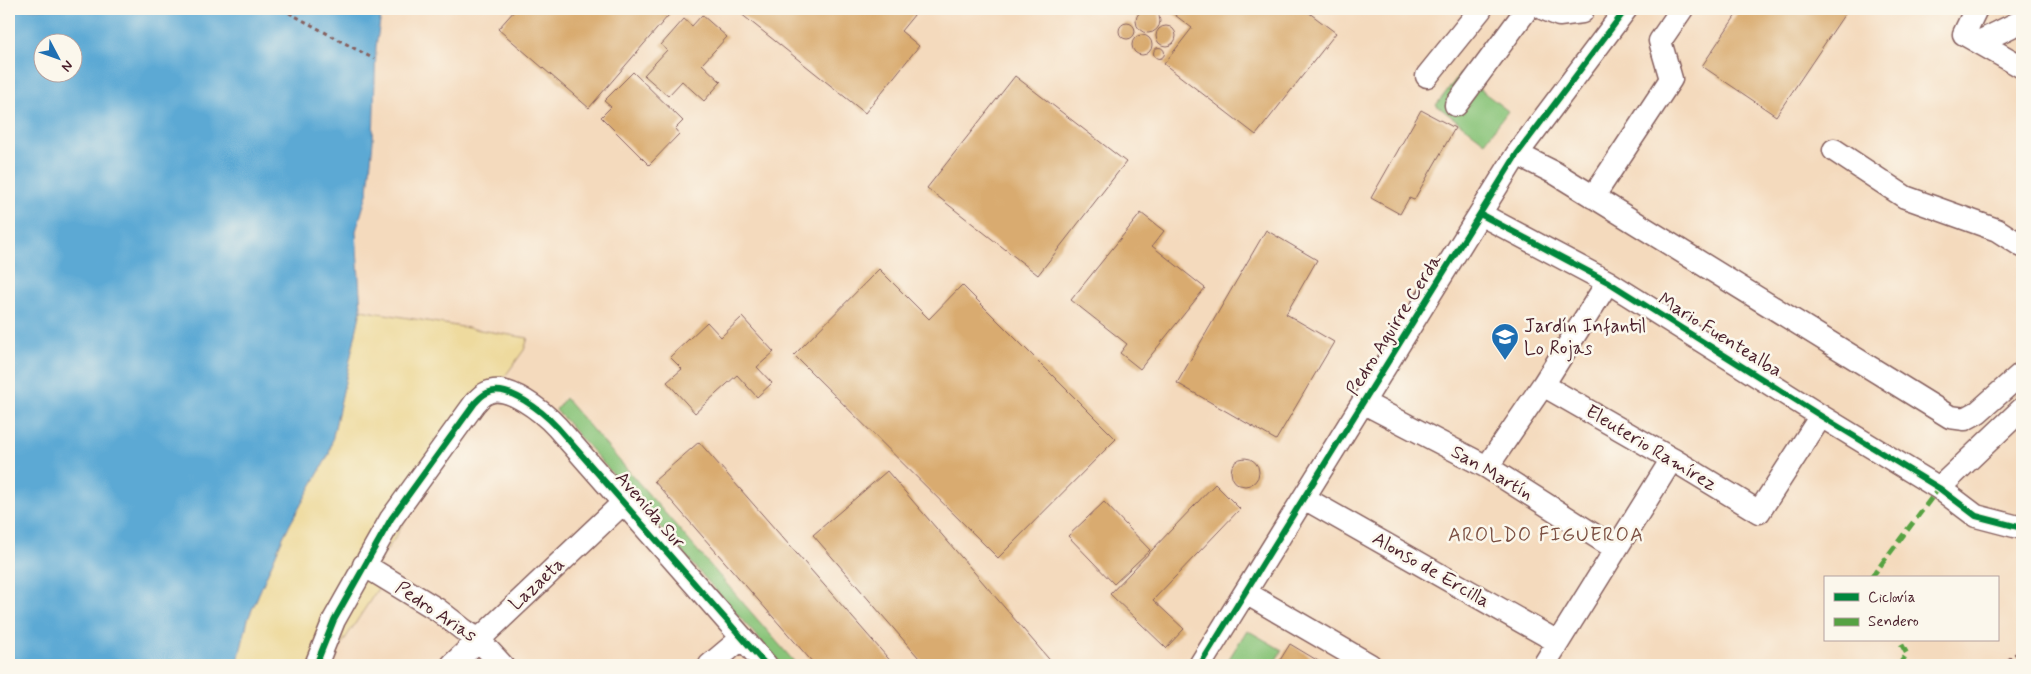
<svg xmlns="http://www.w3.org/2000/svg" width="2031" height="674" viewBox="0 0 2031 674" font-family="Mynerve,sans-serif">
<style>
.green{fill:#89c479;stroke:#6a7252}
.sand{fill:#eeda9e;stroke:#9c7c64}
.water{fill:#5ba9d4;stroke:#526480;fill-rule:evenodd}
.building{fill:#d9ab6f}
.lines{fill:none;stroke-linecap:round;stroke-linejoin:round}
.minor-casing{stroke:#86605e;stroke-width:25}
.path{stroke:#86605e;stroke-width:3;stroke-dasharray:4 4;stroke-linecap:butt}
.minor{stroke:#fff;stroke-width:22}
.quiet{stroke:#56a243;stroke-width:5;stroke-dasharray:10 5;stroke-linecap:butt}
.cycleway-casing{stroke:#fbf7ec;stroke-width:9}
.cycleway{stroke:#00873e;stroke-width:6}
.labels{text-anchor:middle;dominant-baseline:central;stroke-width:5;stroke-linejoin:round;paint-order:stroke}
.street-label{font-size:19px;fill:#4a1f2b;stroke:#fbf7ec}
.poi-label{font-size:19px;fill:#4a1f2b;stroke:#fbf7ec;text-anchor:start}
.neighbourhood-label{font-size:20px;letter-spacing:1px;fill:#7c5043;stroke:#fbf7ec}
</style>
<rect width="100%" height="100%" fill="#fbf7ec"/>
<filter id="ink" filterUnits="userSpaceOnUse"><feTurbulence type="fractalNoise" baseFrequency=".02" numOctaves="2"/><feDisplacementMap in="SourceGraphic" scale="10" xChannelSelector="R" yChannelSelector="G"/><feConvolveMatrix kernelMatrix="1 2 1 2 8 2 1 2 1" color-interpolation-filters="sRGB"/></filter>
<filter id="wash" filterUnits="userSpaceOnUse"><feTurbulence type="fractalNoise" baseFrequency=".0096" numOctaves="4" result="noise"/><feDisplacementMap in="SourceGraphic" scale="20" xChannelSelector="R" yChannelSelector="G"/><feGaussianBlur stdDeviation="1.12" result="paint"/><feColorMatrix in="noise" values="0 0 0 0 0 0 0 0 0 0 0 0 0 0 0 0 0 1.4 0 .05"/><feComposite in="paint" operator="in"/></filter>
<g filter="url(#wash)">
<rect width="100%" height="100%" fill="#f4dabd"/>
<path class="green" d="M1460 74 1508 111 1485 142 1436 105Z
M565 398 797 665H782L556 410Z
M1247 630 1282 650 1273 665H1225Z"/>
<path class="sand" d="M361 310 528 338 524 350 417 498 395 538 378 562 379 587 328 665H237L248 619 284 535 329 454Z"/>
<path class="water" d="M9 9H382L376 47 373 141 368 191 356 231 361 310 329 454 284 535 248 619 237 665H9ZM42 42H72V72H42Z"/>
<g id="blocks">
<path class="building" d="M1136 21a12 12 0 1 1 24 0a12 12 0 1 1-24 0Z
M516 9H674L589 108 498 29Z
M735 9H919L901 31 919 46 865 113Z
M1167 9H1304L1336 33 1256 135 1164 64 1192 28Z
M1740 9H1848L1776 116 1702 66Z
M702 15 727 37 702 64 721 82 704 101 682 81 668 96 644 75 667 50 661 45 684 19 692 26Z
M1119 31a8 8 0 1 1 16 0a8 8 0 1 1-16 0Z
M1156 36a10 10 0 1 1 20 0a10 10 0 1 1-20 0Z
M1132 45a10 10 0 1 1 20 0a10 10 0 1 1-20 0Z
M1153.5 53a5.5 5.5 0 1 1 11 0a5.5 5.5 0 1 1-11 0Z
M633 72 683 121 675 129 679 134 649 165 601 117 611 107 604 101Z
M1015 76 1126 162 1038 275 927 188Z
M1421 110 1455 128 1414 200 1409 198 1400 214 1371 198Z
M1141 213 1164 231 1152 246 1205 288 1140 369 1120 353 1127 344 1071 300Z
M1266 230 1317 260 1286 314 1334 342 1276 440 1177 383Z
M879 269 929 319 962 285 1116 439 998 558 794 355Z
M742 317 774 352 757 367 772 383 757 397 737 375 695 413 667 382 682 369 670 357 707 322 721 337Z
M699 442 894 665H815L654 481Z
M1231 472a14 14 0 1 1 28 0a14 14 0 1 1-28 0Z
M887 471 1054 665H925L813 535Z
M1215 484 1240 509 1153 600 1184 629 1166 648 1110 594Z
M1104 502 1150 550 1114 584 1068 536Z
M1290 644 1325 665H1277Z"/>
</g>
</g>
<g filter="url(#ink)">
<use href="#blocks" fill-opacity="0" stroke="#86605e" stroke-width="1"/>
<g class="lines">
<defs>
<path id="minor" d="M1544 9 1559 15 1582 12
M1976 9 1964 34 2022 67
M1979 42 2022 21
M1427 76 1481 9
M1456 105 1527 9
M1834 150 1905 197 1997 230 2022 246
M1517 154 1555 173 1950 417 1965 419 1978 412 2022 373
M1593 197 1671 79 1660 41 1682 9
M1480 214 1608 282 1821 416 1939 488 1976 516 2022 528
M1543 385 1672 459 1759 512 1821 416
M1364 403 1487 467 1616 549
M1487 467 1543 385 1608 282
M1939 488 2022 409
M1304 498 1558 642
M364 565 438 610 465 631 478 639 502 665
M1246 593 1370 665
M316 665 334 620 391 519 475 403C478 400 482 395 487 393 507 382 544 413 557 427L766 665
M452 665 623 503
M710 665 742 638
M1200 665 1517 154 1626 9
M1544 665 1672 459"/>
</defs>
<use href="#minor" class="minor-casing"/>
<path class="path" d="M282 9 374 59
M2002 665 2022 649"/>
<use href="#minor" class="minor"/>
<path class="quiet" d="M1871 578 1939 488
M1899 665 1907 654 1899 640"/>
<defs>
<path id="cycleway" d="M1480 214 1608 282 1821 416 1939 488 1976 516 2022 528
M316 665 334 620 391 519 475 403C478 400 482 395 487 393 507 382 544 413 557 427L766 665
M1200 665 1517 154 1626 9"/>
</defs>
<use href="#cycleway" class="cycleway-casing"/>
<use href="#cycleway" class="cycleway"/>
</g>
</g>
<defs>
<symbol id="school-pin" viewBox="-11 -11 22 30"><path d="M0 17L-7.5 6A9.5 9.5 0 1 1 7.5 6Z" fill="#1f6fb2" stroke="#fbf7ec"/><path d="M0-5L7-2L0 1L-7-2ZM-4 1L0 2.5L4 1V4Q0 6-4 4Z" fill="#fff"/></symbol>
</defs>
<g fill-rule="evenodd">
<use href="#school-pin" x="1489" y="321" width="32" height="43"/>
</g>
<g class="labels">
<g class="street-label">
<text transform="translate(1394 325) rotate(-58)">Pedro Aguirre Cerda</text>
<text transform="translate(1720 335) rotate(32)">Mario Fuentealba</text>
<text transform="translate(1651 448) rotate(31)">Eleuterio Ramírez</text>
<text transform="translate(1492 473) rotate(30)">San Martín</text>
<text transform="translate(650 510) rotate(49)">Avenida Sur</text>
<text transform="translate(1431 570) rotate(30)">Alonso de Ercilla</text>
<text transform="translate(537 584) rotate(-43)">Lazaeta</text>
<text transform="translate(436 612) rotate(34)">Pedro Arias</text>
</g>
<g class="poi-label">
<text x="1524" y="326">Jardín Infantil<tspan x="1524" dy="22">Lo Rojas</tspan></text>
</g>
<g class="neighbourhood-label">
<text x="1546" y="535">AROLDO FIGUEROA</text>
</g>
</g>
<rect width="2031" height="674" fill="none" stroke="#fbf7ec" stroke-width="30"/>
<rect x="1824" y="576" width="175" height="65" fill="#fbf7ec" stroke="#b4a19f"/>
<rect x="1834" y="593" width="25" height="8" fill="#00873e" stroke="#b4a19f"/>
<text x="1868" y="602" font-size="15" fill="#4a1f2b">Ciclovía</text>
<rect x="1834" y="618" width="25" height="8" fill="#56a243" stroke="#b4a19f"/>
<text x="1868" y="626" font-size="15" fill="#4a1f2b">Sendero</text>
<g transform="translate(58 58) rotate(131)"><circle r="24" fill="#fbf7ec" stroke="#b4a19f"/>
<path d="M0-4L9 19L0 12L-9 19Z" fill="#1f6fb2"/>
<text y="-8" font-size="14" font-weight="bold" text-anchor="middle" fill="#4a1f2b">N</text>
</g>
</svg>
